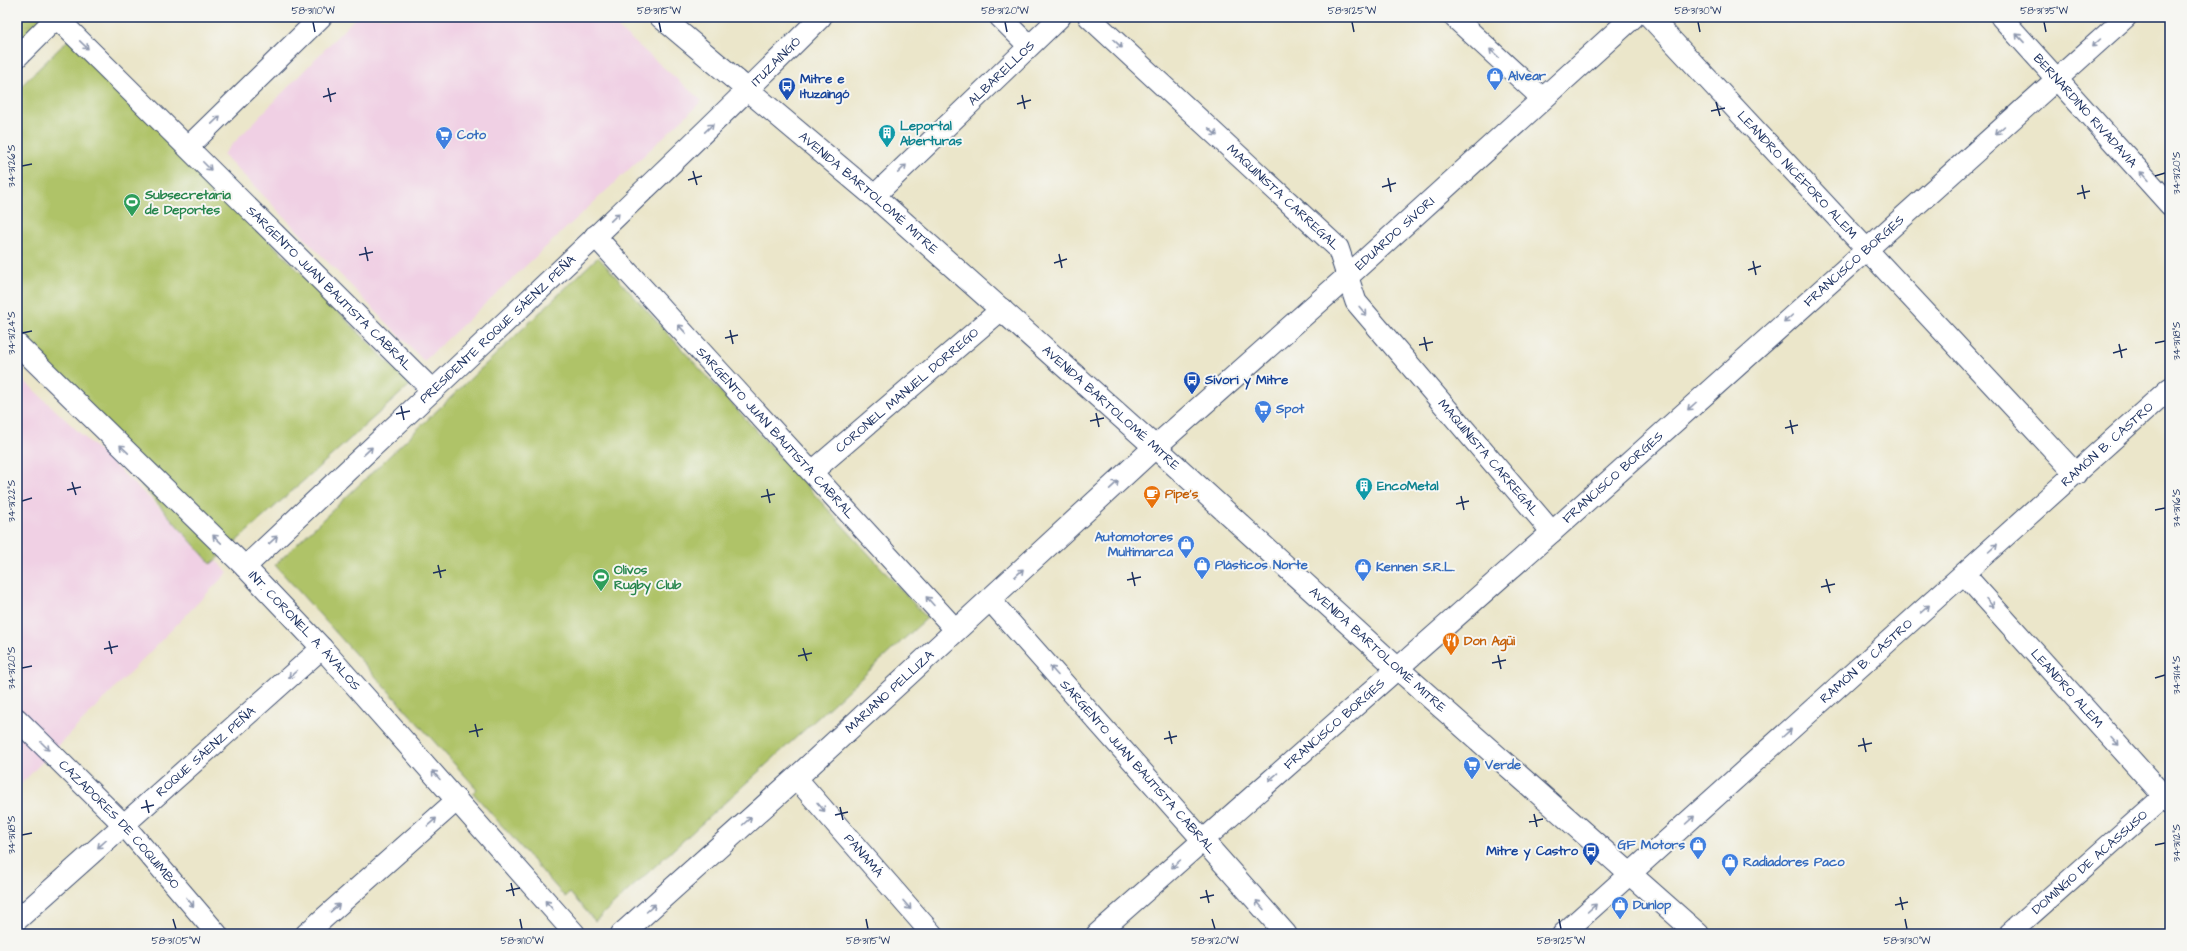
<svg xmlns="http://www.w3.org/2000/svg" width="2187" height="951" viewBox="0 0 2187 951" font-family="'Architects Daughter',sans-serif">
<style>
.built{fill:#f0d0e4}
.park{fill:url(#park-tufts);stroke:#657962}
.pitch{fill:#afc367;stroke:#657962}
.lines{fill:none;stroke-linecap:round;stroke-linejoin:round}
.street-casing{stroke:#3a4a6e;stroke-width:23}
.secondary-casing{stroke:#3a4a6e;stroke-width:24}
.street{stroke:#fff;stroke-width:21}
.secondary{stroke:#fff;stroke-width:22}
.oneway{stroke:#8d97ae}
.ticks{fill:none;stroke:#1b2f5e;stroke-width:1.5}
.labels{text-anchor:middle;dominant-baseline:central;stroke-width:4;stroke-linejoin:round;paint-order:stroke}
.street-label{font-size:13px;fill:#1b2f5e;stroke:#f6f6f2}
.shop-label{font-size:13px;font-weight:bold;fill:#366cbe;stroke:#f6f6f2;text-anchor:start}
.transit-label{font-size:13px;font-weight:bold;fill:#164399;stroke:#f6f6f2;text-anchor:start}
.culture-label{font-size:13px;font-weight:bold;fill:#0d838f;stroke:#f6f6f2;text-anchor:start}
.leisure-label{font-size:13px;font-weight:bold;fill:#27864d;stroke:#f6f6f2;text-anchor:start}
.food-label{font-size:13px;font-weight:bold;fill:#c56008;stroke:#f6f6f2;text-anchor:start}
.neatline{fill:none;stroke:#1b2f5e;stroke-width:1.5}
.ticks-label{font-size:10px;text-anchor:middle;fill:#1b2f5e}
</style>
<defs>
<pattern id="park-tufts" width="24" height="20" patternUnits="userSpaceOnUse"><rect width="24" height="20" fill="#afc367"/><path d="M3 7l-1-3M5 7V3M7 7l1-3M15 17l-1-3M17 17v-4M19 17l1-3" fill="none" stroke="#8e9f58"/></pattern>
</defs>
<rect width="100%" height="100%" fill="#f6f6f2"/>
<filter id="ink" filterUnits="userSpaceOnUse"><feTurbulence type="fractalNoise" baseFrequency=".025" numOctaves="2"/><feDisplacementMap in="SourceGraphic" scale="8" xChannelSelector="R" yChannelSelector="G"/><feConvolveMatrix kernelMatrix="1 2 1 2 8 2 1 2 1" color-interpolation-filters="sRGB"/></filter>
<filter id="wash" filterUnits="userSpaceOnUse"><feTurbulence type="fractalNoise" baseFrequency=".012" numOctaves="4" result="noise"/><feDisplacementMap in="SourceGraphic" scale="16" xChannelSelector="R" yChannelSelector="G"/><feGaussianBlur stdDeviation="0.9" result="paint"/><feColorMatrix in="noise" values="0 0 0 0 0 0 0 0 0 0 0 0 0 0 0 0 0 1.4 0 .05"/><feComposite in="paint" operator="in"/></filter>
<g filter="url(#wash)">
<rect width="100%" height="100%" fill="#ebe6ca"/>
<path class="built" d="M356 17H606L702 101 424 361 223 154Z
M17 374 228 572 17 788Z"/>
<path class="park" d="M17 17H52L17 51Z"/>
<path class="pitch" d="M71 37 410 385 211 564 17 344V90Z
M598 257 927 618 595 921 570 893 565 897 473 793 477 789 275 565Z"/>
</g>
<g filter="url(#ink)">
<g class="lines">
<defs>
<g id="street">
<path id="s1" d="M56 17 432 390"/>
<path d="M1000 17 1029 46"/>
<path id="s2" d="M1089 17 1338 248 1356 302 1552 532"/>
<path d="M1454 17 1543 99"/>
<path id="s3" d="M1650 17 2076 474"/>
<path id="s4" d="M2001 17 2170 205"/>
<path d="M17 57 57 17"/>
<path d="M188 147 321 17"/>
<path id="s5" d="M874 196 1060 17"/>
<path id="s6" d="M595 236 956 630"/>
<path id="s7" d="M17 344 245 567 322 648 575 934"/>
<path id="s8" d="M813 471 1002 309"/>
<path id="s9" d="M245 567C438 385 633 205 821 17"/>
<path id="s10" d="M1964 574 2170 803"/>
<path id="s11" d="M990 600 1286 934"/>
<path id="s12" d="M17 719 124 825 217 934"/>
<path id="s13" d="M796 778 932 934"/>
<path id="s14" d="M17 920 322 648"/>
<path d="M306 934 457 800"/>
<path id="s15" d="M1097 934 1552 532 2126 17"/>
<path id="s16" d="M1563 934 2170 388"/>
<path id="s17" d="M2009 934 2170 791"/>
</g>
<g id="secondary">
<path id="s18" d="M661 17 874 196 1155 447 1397 668 1698 934"/>
<path id="s19" d="M622 934 796 778 1155 447 1348 276 1633 17"/>
</g>
</defs>
<use href="#street" class="street-casing"/>
<use href="#secondary" class="secondary-casing"/>
<use href="#street" class="street"/>
<use href="#secondary" class="secondary"/>
</g>
<defs><path id="oneway-shaft" d="M-6 0H5M1.5-3L5.5 0L1.5 3" fill="none" stroke-width="1.6" stroke-linecap="round" stroke-linejoin="round"/></defs>
<g class="oneway">
<use href="#oneway-shaft" transform="translate(2020 38) rotate(-133)"/>
<use href="#oneway-shaft" transform="translate(2096 43) rotate(138)"/>
<use href="#oneway-shaft" transform="translate(1118 44) rotate(43)"/>
<use href="#oneway-shaft" transform="translate(84 45) rotate(44)"/>
<use href="#oneway-shaft" transform="translate(1494 53) rotate(-137)"/>
<use href="#oneway-shaft" transform="translate(216 120) rotate(-44)"/>
<use href="#oneway-shaft" transform="translate(709 128) rotate(-44)"/>
<use href="#oneway-shaft" transform="translate(2000 130) rotate(138)"/>
<use href="#oneway-shaft" transform="translate(1213 132) rotate(43)"/>
<use href="#oneway-shaft" transform="translate(207 166) rotate(45)"/>
<use href="#oneway-shaft" transform="translate(902 169) rotate(-44)"/>
<use href="#oneway-shaft" transform="translate(2144 176) rotate(-132)"/>
<use href="#oneway-shaft" transform="translate(615 217) rotate(-44)"/>
<use href="#oneway-shaft" transform="translate(1363 311) rotate(50)"/>
<use href="#oneway-shaft" transform="translate(1788 319) rotate(138)"/>
<use href="#oneway-shaft" transform="translate(682 329) rotate(-133)"/>
<use href="#oneway-shaft" transform="translate(1692 406) rotate(138)"/>
<use href="#oneway-shaft" transform="translate(124 449) rotate(-136)"/>
<use href="#oneway-shaft" transform="translate(368 451) rotate(-43)"/>
<use href="#oneway-shaft" transform="translate(1114 485) rotate(-43)"/>
<use href="#oneway-shaft" transform="translate(217 539) rotate(-136)"/>
<use href="#oneway-shaft" transform="translate(273 540) rotate(-43)"/>
<use href="#oneway-shaft" transform="translate(1993 548) rotate(-42)"/>
<use href="#oneway-shaft" transform="translate(1019 573) rotate(-43)"/>
<use href="#oneway-shaft" transform="translate(930 601) rotate(-132)"/>
<use href="#oneway-shaft" transform="translate(1990 603) rotate(48)"/>
<use href="#oneway-shaft" transform="translate(1925 609) rotate(-42)"/>
<use href="#oneway-shaft" transform="translate(1054 671) rotate(-132)"/>
<use href="#oneway-shaft" transform="translate(293 674) rotate(138)"/>
<use href="#oneway-shaft" transform="translate(1787 733) rotate(-42)"/>
<use href="#oneway-shaft" transform="translate(2115 741) rotate(48)"/>
<use href="#oneway-shaft" transform="translate(45 746) rotate(45)"/>
<use href="#oneway-shaft" transform="translate(436 775) rotate(-132)"/>
<use href="#oneway-shaft" transform="translate(1273 777) rotate(139)"/>
<use href="#oneway-shaft" transform="translate(821 807) rotate(49)"/>
<use href="#oneway-shaft" transform="translate(1690 820) rotate(-42)"/>
<use href="#oneway-shaft" transform="translate(747 821) rotate(-42)"/>
<use href="#oneway-shaft" transform="translate(432 822) rotate(-41)"/>
<use href="#oneway-shaft" transform="translate(102 844) rotate(138)"/>
<use href="#oneway-shaft" transform="translate(1176 864) rotate(138)"/>
<use href="#oneway-shaft" transform="translate(190 902) rotate(50)"/>
<use href="#oneway-shaft" transform="translate(549 905) rotate(-131)"/>
<use href="#oneway-shaft" transform="translate(907 905) rotate(49)"/>
<use href="#oneway-shaft" transform="translate(1260 905) rotate(-131)"/>
<use href="#oneway-shaft" transform="translate(335 908) rotate(-41)"/>
<use href="#oneway-shaft" transform="translate(651 908) rotate(-42)"/>
<use href="#oneway-shaft" transform="translate(1592 908) rotate(-42)"/>
</g>
</g>
<path class="ticks" d="M313 22 315 32M659 22 661 32M1005 22 1007 32M1352 22 1354 32M1698 22 1700 32M2044 22 2046 32M328 88 331 102M1022 95 1025 109M323 97 336 93M1716 102 1720 116M1017 104 1031 100M1711 111 1725 108M22 166 32 164M693 171 697 185M2155 176 2165 173M1388 178 1391 192M688 180 702 176M2082 185 2085 199M1382 187 1396 183M2077 194 2090 191M365 247 368 261M1059 254 1062 268M359 255 373 252M1753 261 1756 275M1054 263 1067 259M1748 270 1761 266M730 330 733 344M22 333 32 331M1424 337 1427 351M725 338 738 335M2155 343 2165 341M2119 344 2122 358M1419 345 1433 342M2113 353 2127 349M401 406 404 420M1096 413 1099 427M396 414 410 411M1790 420 1793 434M1090 421 1104 418M1785 428 1798 425M72 482 76 495M767 489 770 503M67 490 81 487M1461 496 1464 510M761 497 775 494M22 501 32 498M1456 504 1469 501M2155 510 2165 508M438 565 441 578M1132 572 1135 586M433 573 446 570M1826 579 1830 593M1127 580 1141 577M1821 587 1835 584M109 641 112 654M803 648 807 661M104 649 118 646M1498 655 1501 669M798 656 812 653M1492 663 1506 660M22 668 32 666M2155 678 2165 675M475 724 478 737M1169 731 1172 744M469 732 483 729M1863 738 1866 752M1164 739 1177 736M1858 746 1872 743M146 800 149 813M840 807 843 820M141 808 154 805M1534 814 1537 827M835 815 848 812M1529 822 1543 819M22 835 32 833M2155 845 2165 843M511 883 514 896M1206 890 1209 903M506 891 520 888M1900 897 1903 910M1200 898 1214 895M1895 905 1908 902M173 919 176 929M520 919 522 929M866 919 868 929M1212 919 1215 929M1559 919 1561 929M1905 919 1907 929"/>
<defs>
<symbol id="shop-pin" viewBox="-11 -11 22 30"><path d="M0 17L-7.5 6A9.5 9.5 0 1 1 7.5 6Z" fill="#3f7fe0" stroke="#f6f6f2"/><path d="M-5-2.5h2.3a2.7 3.5 0 0 1 5.4 0H5L5.5 6h-11ZM-1.5-2.5h3a1.5 2.3 0 0 0-3 0Z" fill="#fff"/></symbol>
<symbol id="bus-pin" viewBox="-11 -11 22 30"><path d="M0 17L-7.5 6A9.5 9.5 0 1 1 7.5 6Z" fill="#1a4fb4" stroke="#f6f6f2"/><path d="M-5-6H5V4H4V6H2V4H-2V6H-4V4H-5ZM-3.5-4V0h7V-4ZM-3.5 1.2v1.5H-2V1.2ZM2 1.2v1.5H3.5V1.2Z" fill="#fff"/></symbol>
<symbol id="building-pin" viewBox="-11 -11 22 30"><path d="M0 17L-7.5 6A9.5 9.5 0 1 1 7.5 6Z" fill="#0f9aa8" stroke="#f6f6f2"/><path d="M-4-6H4V6H1V3H-1V6H-4ZM-2.5-4.3h1.7v1.8h-1.7ZM.8-4.3h1.7v1.8H.8ZM-2.5-1h1.7V.8h-1.7ZM.8-1h1.7V.8H.8Z" fill="#fff"/></symbol>
<symbol id="supermarket-pin" viewBox="-11 -11 22 30"><path d="M0 17L-7.5 6A9.5 9.5 0 1 1 7.5 6Z" fill="#3f7fe0" stroke="#f6f6f2"/><path d="M-6-5.5h2.5l.6 2H6L4.5 2H-2.5L-4.4-4H-6ZM-1.5 3.2a1.3 1.3 0 1 0 .1 0ZM3 3.2a1.3 1.3 0 1 0 .1 0Z" fill="#fff"/></symbol>
<symbol id="stadium-pin" viewBox="-11 -11 22 30"><path d="M0 17L-7.5 6A9.5 9.5 0 1 1 7.5 6Z" fill="#2e9e5b" stroke="#f6f6f2"/><path d="M0-5a6.5 5 0 1 0 0 10a6.5 5 0 1 0 0-10ZM-3.5-1.8h7v3.6h-7Z" fill="#fff"/></symbol>
<symbol id="cafe-pin" viewBox="-11 -11 22 30"><path d="M0 17L-7.5 6A9.5 9.5 0 1 1 7.5 6Z" fill="#e8710a" stroke="#f6f6f2"/><path d="M-5.5-4.5H6V0H3Q3 3.5 0 3.5H-2.5Q-5.5 3.5-5.5 0ZM3-3.2v2h1.7v-2ZM-6 4.5H4V6H-6Z" fill="#fff"/></symbol>
<symbol id="restaurant-pin" viewBox="-11 -11 22 30"><path d="M0 17L-7.5 6A9.5 9.5 0 1 1 7.5 6Z" fill="#e8710a" stroke="#f6f6f2"/><path d="M-5-6h1v4h1v-4h1v4h1v-4h1v5L-1.5 .5V6h-2V.5L-5-1ZM5-6V6H3V1.5H1.5Q1.5-4 5-6Z" fill="#fff"/></symbol>
</defs>
<g fill-rule="evenodd">
<use href="#shop-pin" x="1485" y="66" width="20" height="27"/>
<use href="#bus-pin" x="777" y="76" width="20" height="27"/>
<use href="#building-pin" x="877" y="123" width="20" height="27"/>
<use href="#supermarket-pin" x="434" y="125" width="20" height="27"/>
<use href="#stadium-pin" x="122" y="192" width="20" height="27"/>
<use href="#bus-pin" x="1182" y="370" width="20" height="27"/>
<use href="#supermarket-pin" x="1253" y="399" width="20" height="27"/>
<use href="#building-pin" x="1354" y="476" width="20" height="27"/>
<use href="#cafe-pin" x="1142" y="484" width="20" height="27"/>
<use href="#shop-pin" x="1176" y="534" width="20" height="27"/>
<use href="#shop-pin" x="1192" y="555" width="20" height="27"/>
<use href="#shop-pin" x="1353" y="557" width="20" height="27"/>
<use href="#stadium-pin" x="591" y="567" width="20" height="27"/>
<use href="#restaurant-pin" x="1441" y="631" width="20" height="27"/>
<use href="#supermarket-pin" x="1462" y="755" width="20" height="27"/>
<use href="#shop-pin" x="1688" y="835" width="20" height="27"/>
<use href="#bus-pin" x="1581" y="841" width="20" height="27"/>
<use href="#shop-pin" x="1720" y="852" width="20" height="27"/>
<use href="#shop-pin" x="1610" y="895" width="20" height="27"/>
</g>
<g class="labels">
<g class="street-label">
<text stroke="none"><textPath href="#s9" startOffset="733">ITUZAINGÓ</textPath></text>
<text stroke="none"><textPath href="#s5" startOffset="177">ALBARELLOS</textPath></text>
<text stroke="none"><textPath href="#s4" startOffset="126">BERNARDINO RIVADAVIA</textPath></text>
<text stroke="none"><textPath href="#s3" startOffset="216">LEANDRO NICÉFORO ALEM</textPath></text>
<text stroke="none"><textPath href="#s18" startOffset="272">AVENIDA BARTOLOMÉ MITRE</textPath></text>
<text stroke="none"><textPath href="#s2" startOffset="265">MAQUINISTA CARREGAL</textPath></text>
<text stroke="none"><textPath href="#s19" startOffset="1043">EDUARDO SÍVORI</textPath></text>
<text stroke="none"><textPath href="#s15" startOffset="1013">FRANCISCO BORGES</textPath></text>
<text stroke="none"><textPath href="#s1" startOffset="385">SARGENTO JUAN BAUTISTA CABRAL</textPath></text>
<text stroke="none"><textPath href="#s9" startOffset="347">PRESIDENTE ROQUE SÁENZ PEÑA</textPath></text>
<text stroke="none"><textPath href="#s8" startOffset="124">CORONEL MANUEL DORREGO</textPath></text>
<text stroke="none"><textPath href="#s18" startOffset="596">AVENIDA BARTOLOMÉ MITRE</textPath></text>
<text stroke="none"><textPath href="#s6" startOffset="267">SARGENTO JUAN BAUTISTA CABRAL</textPath></text>
<text stroke="none"><textPath href="#s16" startOffset="732">RAMÓN B. CASTRO</textPath></text>
<text stroke="none"><textPath href="#s2" startOffset="601">MAQUINISTA CARREGAL</textPath></text>
<text stroke="none"><textPath href="#s15" startOffset="689">FRANCISCO BORGES</textPath></text>
<text stroke="none"><textPath href="#s7" startOffset="406">INT. CORONEL A. ÁVALOS</textPath></text>
<text stroke="none"><textPath href="#s18" startOffset="956">AVENIDA BARTOLOMÉ MITRE</textPath></text>
<text stroke="none"><textPath href="#s16" startOffset="408">RAMÓN B. CASTRO</textPath></text>
<text stroke="none"><textPath href="#s10" startOffset="154">LEANDRO ALEM</textPath></text>
<text stroke="none"><textPath href="#s19" startOffset="361">MARIANO PELLIZA</textPath></text>
<text stroke="none"><textPath href="#s15" startOffset="317">FRANCISCO BORGES</textPath></text>
<text stroke="none"><textPath href="#s14" startOffset="253">ROQUE SÁENZ PEÑA</textPath></text>
<text stroke="none"><textPath href="#s11" startOffset="223">SARGENTO JUAN BAUTISTA CABRAL</textPath></text>
<text stroke="none"><textPath href="#s12" startOffset="147">CAZADORES DE COQUIMBO</textPath></text>
<text stroke="none"><textPath href="#s13" startOffset="103">PANAMÁ</textPath></text>
<text stroke="none"><textPath href="#s17" startOffset="108">DOMINGO DE ACASSUSO</textPath></text>
</g>
<g class="shop-label">
<text x="1508" y="76">Alvear</text>
<text x="457" y="135">Coto</text>
<text x="1276" y="409">Spot</text>
<text x="1173" y="537" text-anchor="end">Automotores<tspan x="1173" dy="15">Multimarca</tspan></text>
<text x="1215" y="565">Plásticos Norte</text>
<text x="1376" y="567">Kennen S.R.L.</text>
<text x="1485" y="765">Verde</text>
<text x="1685" y="845" text-anchor="end">GF Motors</text>
<text x="1743" y="862">Radiadores Paco</text>
<text x="1633" y="905">Dunlop</text>
</g>
<g class="transit-label">
<text x="800" y="79">Mitre e<tspan x="800" dy="15">Ituzaingó</tspan></text>
<text x="1205" y="380">Sívori y Mitre</text>
<text x="1578" y="851" text-anchor="end">Mitre y Castro</text>
</g>
<g class="culture-label">
<text x="900" y="126">Leportal<tspan x="900" dy="15">Aberturas</tspan></text>
<text x="1377" y="486">EncoMetal</text>
</g>
<g class="leisure-label">
<text x="145" y="195">Subsecretaria<tspan x="145" dy="15">de Deportes</tspan></text>
<text x="614" y="570">Olivos<tspan x="614" dy="15">Rugby Club</tspan></text>
</g>
<g class="food-label">
<text x="1165" y="494">Pipe's</text>
<text x="1464" y="641">Don Agüi</text>
</g>
</g>
<rect width="2187" height="951" fill="none" stroke="#f6f6f2" stroke-width="44"/>
<rect x="22" y="22" width="2143" height="907" class="neatline"/>
<g class="ticks-label">
<text x="313" y="14">58°31'10"W</text>
<text x="659" y="14">58°31'15"W</text>
<text x="1005" y="14">58°31'20"W</text>
<text x="1352" y="14">58°31'25"W</text>
<text x="1698" y="14">58°31'30"W</text>
<text x="2044" y="14">58°31'35"W</text>
<text transform="translate(11 166) rotate(-90)" y="4">34°31'26"S</text>
<text transform="translate(2176 173) rotate(-90)" y="4">34°31'20"S</text>
<text transform="translate(11 333) rotate(-90)" y="4">34°31'24"S</text>
<text transform="translate(2176 341) rotate(-90)" y="4">34°31'18"S</text>
<text transform="translate(11 501) rotate(-90)" y="4">34°31'22"S</text>
<text transform="translate(2176 508) rotate(-90)" y="4">34°31'16"S</text>
<text transform="translate(11 668) rotate(-90)" y="4">34°31'20"S</text>
<text transform="translate(2176 675) rotate(-90)" y="4">34°31'14"S</text>
<text transform="translate(11 835) rotate(-90)" y="4">34°31'18"S</text>
<text transform="translate(2176 843) rotate(-90)" y="4">34°31'12"S</text>
<text x="176" y="944">58°31'05"W</text>
<text x="522" y="944">58°31'10"W</text>
<text x="868" y="944">58°31'15"W</text>
<text x="1215" y="944">58°31'20"W</text>
<text x="1561" y="944">58°31'25"W</text>
<text x="1907" y="944">58°31'30"W</text>
</g>
</svg>
